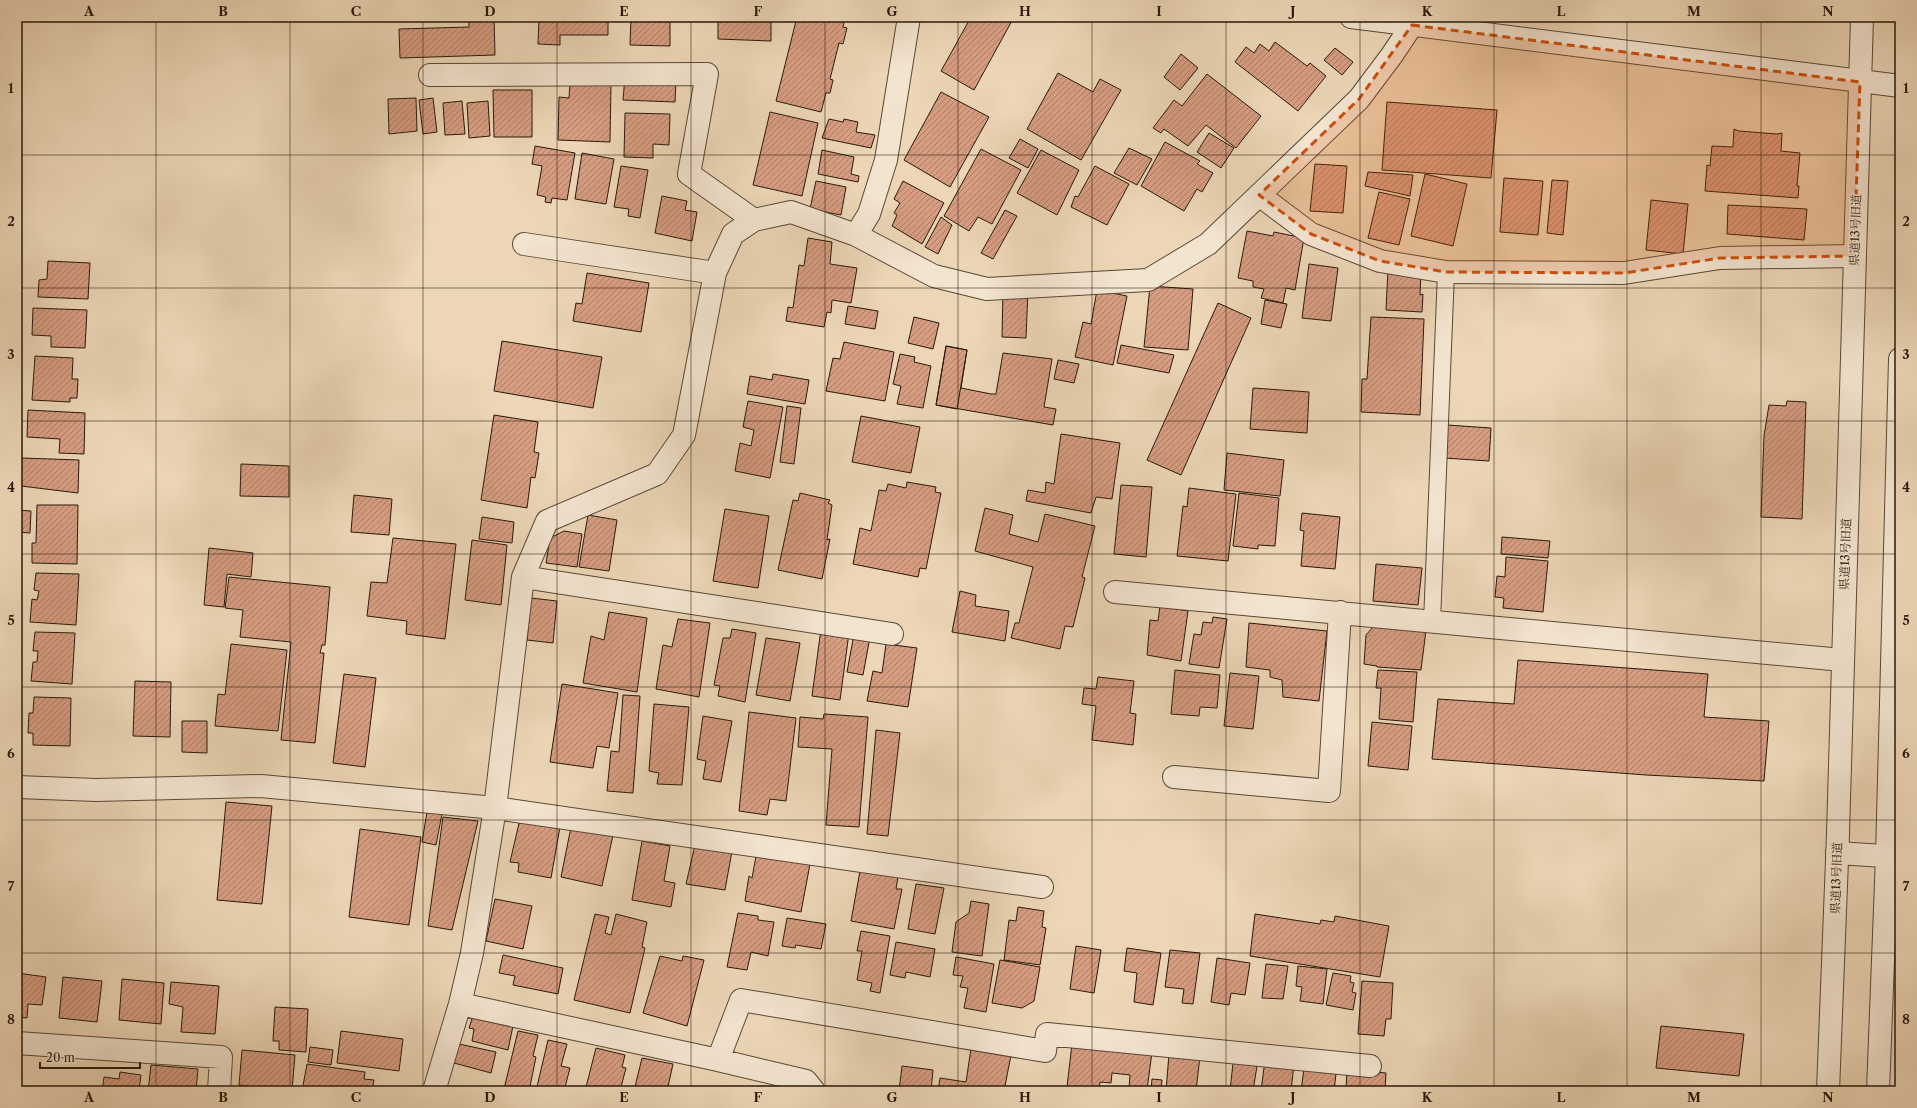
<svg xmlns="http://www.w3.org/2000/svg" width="1917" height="1108" viewBox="0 0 1917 1108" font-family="'Libre Caslon Text','Noto Serif JP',serif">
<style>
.building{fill:url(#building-hatch);stroke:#29190b}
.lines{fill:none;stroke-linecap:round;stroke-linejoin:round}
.service-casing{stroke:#5a4836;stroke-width:18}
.minor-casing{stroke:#5a4836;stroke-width:24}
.tertiary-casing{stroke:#5a4836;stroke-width:24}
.service{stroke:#f3e4d0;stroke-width:16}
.minor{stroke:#f3e4d0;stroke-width:22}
.tertiary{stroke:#f3e4d0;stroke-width:22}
.marked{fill:#cb4f0c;fill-opacity:0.2;stroke:#cb4f0c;stroke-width:3;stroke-dasharray:8 5;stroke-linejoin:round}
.grid{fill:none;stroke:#29190b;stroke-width:1;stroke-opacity:0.55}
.labels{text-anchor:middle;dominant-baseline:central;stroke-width:3;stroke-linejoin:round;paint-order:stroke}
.street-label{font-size:12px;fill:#29190b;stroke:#f3e4d0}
.neatline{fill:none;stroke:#29190b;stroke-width:1.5}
.grid-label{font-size:13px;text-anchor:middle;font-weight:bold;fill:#29190b}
</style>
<defs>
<pattern id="building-hatch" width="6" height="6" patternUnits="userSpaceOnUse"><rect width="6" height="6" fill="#d79d81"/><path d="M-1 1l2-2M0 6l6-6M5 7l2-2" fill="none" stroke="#ae7f68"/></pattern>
</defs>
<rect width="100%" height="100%" fill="#ecd6b6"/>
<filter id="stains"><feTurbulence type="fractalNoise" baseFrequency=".005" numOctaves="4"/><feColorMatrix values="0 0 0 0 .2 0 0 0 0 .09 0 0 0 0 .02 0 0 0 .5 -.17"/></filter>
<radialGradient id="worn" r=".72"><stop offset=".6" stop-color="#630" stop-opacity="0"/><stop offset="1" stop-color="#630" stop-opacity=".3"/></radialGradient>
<path class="building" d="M469 17H494L495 55 400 58 399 29 469 27Z
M539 17H608V35H560V45L538 44Z
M631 17H670V46L630 45Z
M718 17H771V41L718 39Z
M797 17H845L843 27 847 28 843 44 839 43 830 79 833 80 830 93H826L821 112 776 101Z
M971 17H1014L974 90 941 71Z
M1275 42 1307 66 1310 63 1326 76 1298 111 1235 62 1246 47 1254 53 1260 44 1269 51Z
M1335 48 1353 62 1342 75 1324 60Z
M1181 54 1198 68 1180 90 1164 77Z
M1058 73 1093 92 1100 79 1121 90 1081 160 1027 129Z
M1207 74 1261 116 1236 148 1206 125 1188 146 1164 129 1161 133 1153 128 1174 100 1182 106Z
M625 77 676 80 675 102 623 100Z
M570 83 611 84 610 142 558 140 559 97 569 98Z
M493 90H532V137H494Z
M941 92 989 117 950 187 904 160Z
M416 98 417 131 389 134 388 99Z
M433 98 437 132 423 134 419 100Z
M462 101 465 134 445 135 443 103Z
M488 101 490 136 469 138 467 103Z
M1387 102 1497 110 1491 178 1382 170Z
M770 112 818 123 802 196 753 185Z
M625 113 670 114 669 145 653 144V158L624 157Z
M829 119 843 122 844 119 858 122 856 132 875 135 871 148 822 138Z
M1734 129 1739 131 1777 134 1782 133 1781 151 1800 153 1797 186H1799L1798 198 1705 191 1707 165 1710 166 1712 146 1733 147Z
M1209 133 1234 148 1221 168 1197 152Z
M1020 139 1038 149 1028 168 1009 158Z
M1165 142 1200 161 1197 164 1213 173 1202 192 1197 189 1184 211 1141 186Z
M535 146 575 153 567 200 552 198 551 203 545 202 546 197 537 195 542 166 532 164Z
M1129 148 1152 159 1137 185 1114 173Z
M981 149 1021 170 992 224 978 217 969 231 944 216Z
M822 150 854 157 851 174 859 176 858 182 818 174Z
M1041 150 1079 170 1057 215 1017 193Z
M582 153 614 159 606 204 575 199Z
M1315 164 1347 166 1343 213 1310 211Z
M621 166 648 170 640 218 628 216 629 209 614 207Z
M1095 166 1129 184 1107 225 1071 207 1075 196 1078 197Z
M1368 172 1413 175 1410 196 1365 186Z
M1425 174 1467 184 1453 246 1411 236Z
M1504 178 1543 181 1538 235 1500 232Z
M1552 180 1568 181 1563 235 1547 233Z
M816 181 846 187 841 215 810 209Z
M903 181 944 203 922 244 892 226 897 215 894 213 900 203 894 199Z
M1379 192 1410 199 1399 245 1368 238Z
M662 196 687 201 685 210 697 212 692 241 655 233Z
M1651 200 1688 204 1683 254 1646 250Z
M1728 205 1807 209 1804 240 1727 234Z
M1005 210 1017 216 993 259 981 253Z
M941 217 952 225 938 254 925 247Z
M1247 231 1273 236 1274 232 1304 238 1295 290 1286 288 1283 303 1261 298 1264 289 1253 287V281L1238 278Z
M808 238 832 242 830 264 857 268 851 303 832 300 831 313 827 312 824 327 786 321 788 307 793 308 799 265 804 266Z
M48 261 90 263 88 299 38 297 39 280 47 279Z
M1309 264 1338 268 1331 321 1302 318Z
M1388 269 1421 271 1420 295 1423 294 1422 312 1386 310Z
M587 273 649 283 641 332 573 321 576 303 582 304Z
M1150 286 1193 289 1188 350 1144 347Z
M1003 290H1028L1026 338 1002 337Z
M1097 290 1127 296 1113 365 1075 357 1083 322 1091 324Z
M1265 300 1287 304 1281 328 1261 324Z
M1218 303 1251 318 1181 475 1147 460Z
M848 306 878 311 875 329 845 324Z
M33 308 87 310 85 348 51 347V336L32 335Z
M914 317 939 323 933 349 908 343Z
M1371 317 1424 319 1420 415 1361 412 1362 379H1367Z
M502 341 602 357 593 408 494 391Z
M844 342 894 352 885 401 826 391 833 358 840 359Z
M1121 345 1174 355 1169 373 1117 363Z
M946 346 967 350 961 388 991 394H996L1003 353 1052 359 1044 407 1056 409 1053 425 936 405Z
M946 346 967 350 957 409 936 405Z
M900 354 915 357 914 362 931 366 923 408 897 404 901 386 893 384Z
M35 356 73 358 72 379H78L77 398H70V402L32 400Z
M1058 360 1079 364 1074 383 1054 379Z
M773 374 809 380 805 404 747 394 750 376 772 380Z
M1253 388 1309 392 1307 433 1250 429Z
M748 401 783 407 770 478 735 471 740 443 751 446 754 430 743 427Z
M1787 401 1806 402 1802 519 1761 517 1764 436 1769 405 1786 406Z
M787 406 801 408 794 464 780 462Z
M28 410 85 413 84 454 59 453 60 439 27 437Z
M494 415 538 422 534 452 539 453 535 478 531 477 527 508 481 500Z
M861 416 920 427 911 473 852 462Z
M1447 425 1491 428 1489 461 1444 458Z
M1061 434 1120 443 1112 499 1096 497 1091 513 1026 501 1028 490 1045 493 1046 482 1054 484Z
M1227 453 1284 460 1280 496 1224 490Z
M22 458 79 460 78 493 21 486Z
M241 464 289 466V497L240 496Z
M907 482 936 487 935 492 941 493 926 569 920 568 918 577 853 564 860 528 871 531 879 490 886 491 888 484 906 488Z
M1121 485 1152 487 1146 557 1114 554Z
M1189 488 1236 494 1228 561 1177 556 1183 506 1187 507Z
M800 493 830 500 828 503 832 505 827 540 830 539 822 579 778 570 793 500 798 501Z
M1239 493 1279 498 1275 546 1258 545V549L1233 546Z
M354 495 392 499 389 535 351 532Z
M37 505H78L77 564 32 563V543H36Z
M985 508 1013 515 1009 534 1038 542 1045 514 1095 526 1082 577 1085 578 1073 627 1065 626 1060 649 1011 638 1015 623H1019L1033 567 975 551Z
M725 509 769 516 758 588 713 581Z
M17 510 31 511 30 533 17 532Z
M1302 513 1340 517 1335 569 1301 566 1304 531 1300 530Z
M588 515 617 520 609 571 579 567Z
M482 517 514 522 512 543 479 539Z
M564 531 582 534 577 567 546 563 550 538Z
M1502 537 1550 541 1548 558 1501 554Z
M393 538 456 544 445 639 406 634 407 621 367 616 371 582 387 583Z
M472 540 507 545 501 605 465 600Z
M209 548 253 553 251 577 227 574 224 607 204 605Z
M1506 557 1548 561 1543 612 1503 608 1504 598 1495 597 1497 576 1505 577Z
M1376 564 1422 568 1418 605 1373 601Z
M36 573 79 574 76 625 30 622 32 599 37 600 39 591 34 590Z
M229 577 330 587 325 645H322L320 653H324L315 743 281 740 291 642 240 637 243 610 225 608Z
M960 591 976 595 975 606 1009 611 1005 641 952 632Z
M531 598 557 601 553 643 527 640Z
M1160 606 1188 611 1181 661 1147 655 1150 620 1158 621Z
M609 612 647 618 637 692 583 683 591 636 604 640Z
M1213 617 1227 619 1219 668 1189 664 1194 634 1201 635 1203 622 1212 623Z
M678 619 710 623 699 697 656 689 663 645 672 647Z
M1249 623 1327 631 1319 701 1283 697 1282 680 1270 677V670L1246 667Z
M1373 627 1426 630 1421 670 1377 667V666L1364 664 1366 635Z
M732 629 756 633 745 702 718 696 720 686 714 685 723 638H730Z
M821 629 849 633 840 700 812 696Z
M35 632 75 633 72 684 31 681 33 662H37L38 651H33Z
M854 634 870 637 863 675 847 672Z
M766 638 800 643 790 701 756 695Z
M231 644 287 650 278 731 215 726 218 694 225 695Z
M886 644 917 648 908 707 867 701 873 671 882 673Z
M1518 660 1708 674 1704 717 1769 721 1764 781 1646 775 1432 759 1438 699 1514 704Z
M1175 670 1220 675 1217 708 1200 707 1199 716 1171 714Z
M1378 670 1417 672 1413 722 1379 719 1381 688H1376Z
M1230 673 1259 676 1253 729 1224 726Z
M344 674 376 678 365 767 333 763Z
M1098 677 1134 681 1130 713 1136 714 1133 745 1092 740 1096 706 1082 704 1084 688 1096 689Z
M135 681 171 682 170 737 133 736Z
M562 684 618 693 609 748 597 746 593 768 550 762Z
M623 695 640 696 633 793 607 791 611 751 619 752Z
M34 697 71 698 70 746 33 745V733H28L29 713H33Z
M654 704 689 707 682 785 657 784 659 773 649 771Z
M749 712 796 718 786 801 770 799 767 815 739 811Z
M824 714 868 717 859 827 826 825 832 749 798 747 800 717 823 719Z
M703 716 732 721 721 782 703 779 706 761 697 759Z
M182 721H207V753L182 752Z
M1372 722 1412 726 1408 770 1368 766Z
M876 730 900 733 888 836 867 834Z
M226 802 272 806 262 904 217 900Z
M427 812 442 814 436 845 422 842Z
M443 817 478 821 452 930 428 926Z
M520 819 560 827 551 878 518 872 519 863 510 862Z
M571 827 613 835 602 886 561 877Z
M360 829 421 837 409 925 349 917Z
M642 841 670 846 664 881 675 883 671 907 632 900Z
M695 845 732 851 725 890 686 884Z
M756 856 810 864 801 912 745 901 749 876 752 878Z
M860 871 898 877 896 889H902L894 929 851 921Z
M916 884 944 888 935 934 908 929Z
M495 899 532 906 523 949 486 941Z
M971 901 989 904 982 956 952 952 956 922 969 913Z
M1018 907 1044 911 1042 927 1046 928 1040 965 1004 960 1009 920 1016 921Z
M738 913 758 916V920L774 922 768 956 751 952 747 970 727 967Z
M595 914 609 917 605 933 611 935 616 914 647 922 642 947 645 948 630 1013 574 1000Z
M1255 914 1320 924 1321 920 1334 922 1335 916 1389 926 1380 977 1250 956Z
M787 918 826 924 821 949 796 945 795 948 782 946Z
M861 931 890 936 880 993 870 991 872 983 857 980 862 951H857Z
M896 942 935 949 930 977 906 972 905 978 890 975Z
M1076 946 1101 950 1094 993 1070 989Z
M1127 948 1161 953 1153 1005 1134 1002 1137 973 1124 971Z
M1170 950 1200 953 1193 1004 1182 1003 1184 989 1165 987Z
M503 955 563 968 558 994 513 985 515 976 499 973Z
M660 956 682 961 683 956 704 960 687 1026 643 1013Z
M956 957 994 964 986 1012 964 1008 968 988 960 987 963 976 953 975Z
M1217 958 1250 963 1245 995 1231 993 1229 1005 1211 1002Z
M1000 960 1040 967 1034 1001 1022 1008 992 1003Z
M1266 964 1288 966 1283 999 1262 998Z
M1298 966 1327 969 1323 1004 1300 1001 1302 987 1296 986Z
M17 973 46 977 42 1005 28 1004 27 1018 17 1017Z
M1333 973 1351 976 1350 982 1354 983 1352 992 1356 993 1353 1010 1326 1005Z
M63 977 102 981 97 1022 59 1018Z
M122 979 164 983 161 1024 119 1020Z
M1362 981 1393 983 1391 1019H1386L1384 1036 1358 1034Z
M171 982 219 986 215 1034 181 1032 183 1007 169 1004Z
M275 1007 308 1009 306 1052 279 1050V1041H273Z
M474 1013 514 1021 508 1050 472 1041 474 1029 469 1028Z
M1661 1026 1744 1034 1739 1076 1656 1068Z
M341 1031 403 1039 399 1071 337 1063Z
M518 1031 538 1035 533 1056 536 1057 529 1091 504 1089Z
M548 1040 567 1044 561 1066 570 1068 564 1091H536Z
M972 1042 1012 1050 1004 1091H938L940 1078 966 1082Z
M459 1044 496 1052 491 1073 454 1063Z
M1072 1044 1152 1052 1147 1090 1129 1088 1130 1075 1112 1073 1111 1083 1100 1082 1099 1090 1067 1087Z
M310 1047 333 1050 331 1065 308 1062Z
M596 1048 625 1055 622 1067 626 1068 620 1091H585Z
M242 1050 295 1055 292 1091H254V1087L239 1085Z
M1169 1054 1200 1056 1196 1091H1166Z
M642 1058 673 1064 667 1091H634Z
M1265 1060 1294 1064 1291 1091H1261Z
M1305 1061 1337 1065 1334 1091H1301Z
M1233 1063 1257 1066 1253 1091H1230Z
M307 1064 365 1072 364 1079 374 1080 372 1091H302Z
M151 1065 198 1069 196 1091H148Z
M902 1066 933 1070 931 1091H899Z
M1347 1069 1386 1073 1385 1091H1346Z
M120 1072 141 1075 139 1091H102L104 1077 119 1079Z
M1152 1079 1162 1080 1161 1091H1151Z"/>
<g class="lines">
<defs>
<path id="service" d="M1432 622 1446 272"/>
<path id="minor" d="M430 75 707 74 689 174 754 220
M1259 195 1311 234 1380 261 1446 272 1624 273 1720 258 1854 256
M856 235 869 214 886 160 909 17
M524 244 715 273
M523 577 892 634
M1115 592 1842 660
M1174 777 1329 791 1340 612
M17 787 96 790 261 786 495 808 1042 887
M1837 853 1900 857
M460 1004 718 1060 741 1000 1045 1051 1047 1034 1370 1066
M17 1043 221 1057 219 1091
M718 1060 806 1081 814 1091
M434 1091 460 1004 472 953 495 808 523 577 547 521 657 474 684 435 715 273 733 234 754 220 791 212 856 235 934 276 987 289 1148 280 1208 244 1359 99 1392 55 1412 25 1421 17"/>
<path id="tertiary" d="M1351 17 1900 86
M1828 1091 1838 834 1862 17
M1878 1091 1887 856 1900 359"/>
</defs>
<use href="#service" class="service-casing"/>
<use href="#minor" class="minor-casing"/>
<use href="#tertiary" class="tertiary-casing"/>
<use href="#service" class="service"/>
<use href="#minor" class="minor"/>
<use href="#tertiary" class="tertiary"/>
</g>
<path class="marked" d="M1412 25 1860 82 1854 256 1720 258 1624 273 1446 272 1380 261 1311 234 1259 195 1359 99Z"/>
<path class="grid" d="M156 17V1091M290 17V1091M423 17V1091M557 17V1091M691 17V1091M825 17V1091M958 17V1091M1092 17V1091M1226 17V1091M1360 17V1091M1494 17V1091M1627 17V1091M1761 17V1091M17 155H1900M17 288H1900M17 421H1900M17 554H1900M17 687H1900M17 820H1900M17 953H1900"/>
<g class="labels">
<g class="street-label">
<text transform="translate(1855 230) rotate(-88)">県道13号旧道</text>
<text transform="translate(1845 554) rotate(-88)">県道13号旧道</text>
<text transform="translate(1836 878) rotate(-88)">県道13号旧道</text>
</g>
</g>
<rect width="1917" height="1108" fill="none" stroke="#ecd6b6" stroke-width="44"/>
<path d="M40 1062v6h100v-6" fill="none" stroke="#29190b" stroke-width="2"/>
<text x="46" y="1062" font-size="12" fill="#29190b" stroke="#f3e4d0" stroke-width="3" paint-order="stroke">20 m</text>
<rect x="22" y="22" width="1873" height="1064" class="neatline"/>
<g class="grid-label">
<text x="89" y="16">A</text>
<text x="223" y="16">B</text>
<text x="356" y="16">C</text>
<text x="490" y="16">D</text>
<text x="624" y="16">E</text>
<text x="758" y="16">F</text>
<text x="892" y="16">G</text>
<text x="1025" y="16">H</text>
<text x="1159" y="16">I</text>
<text x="1293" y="16">J</text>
<text x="1427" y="16">K</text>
<text x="1561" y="16">L</text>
<text x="1694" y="16">M</text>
<text x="1828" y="16">N</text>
<text x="11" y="93">1</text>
<text x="1906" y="93">1</text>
<text x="11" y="226">2</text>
<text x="1906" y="226">2</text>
<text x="11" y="359">3</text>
<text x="1906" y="359">3</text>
<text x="11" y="492">4</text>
<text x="1906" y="492">4</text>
<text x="11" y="625">5</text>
<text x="1906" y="625">5</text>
<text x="11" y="758">6</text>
<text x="1906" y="758">6</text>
<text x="11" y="891">7</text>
<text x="1906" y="891">7</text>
<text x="11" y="1024">8</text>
<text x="1906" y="1024">8</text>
<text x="89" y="1102">A</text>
<text x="223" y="1102">B</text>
<text x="356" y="1102">C</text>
<text x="490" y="1102">D</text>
<text x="624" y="1102">E</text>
<text x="758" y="1102">F</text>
<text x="892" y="1102">G</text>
<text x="1025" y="1102">H</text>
<text x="1159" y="1102">I</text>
<text x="1293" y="1102">J</text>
<text x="1427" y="1102">K</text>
<text x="1561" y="1102">L</text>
<text x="1694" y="1102">M</text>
<text x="1828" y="1102">N</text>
</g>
<rect width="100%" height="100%" filter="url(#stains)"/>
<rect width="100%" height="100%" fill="url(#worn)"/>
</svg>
